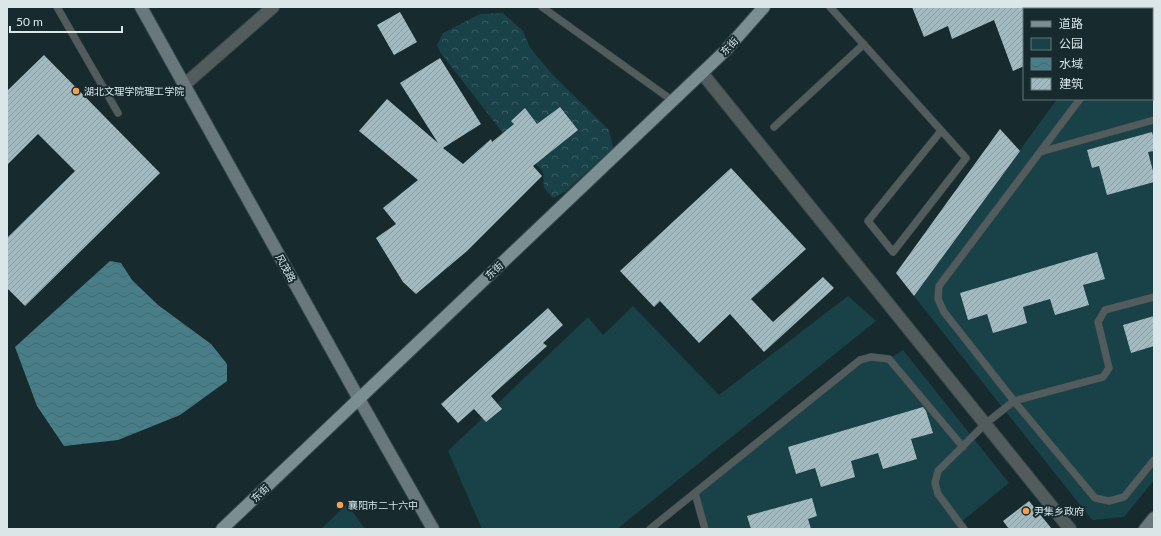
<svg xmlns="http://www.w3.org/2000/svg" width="1161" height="536" viewBox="0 0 1161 536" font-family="Lato,'Noto Sans SC',sans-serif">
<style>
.green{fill:#194148}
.forest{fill:url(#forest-crowns)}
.water{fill:url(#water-waves)}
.building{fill:url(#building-hatch)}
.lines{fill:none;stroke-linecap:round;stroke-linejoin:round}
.lane-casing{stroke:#36494d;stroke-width:8}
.street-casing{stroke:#36494d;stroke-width:14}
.secondary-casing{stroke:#36494d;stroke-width:14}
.primary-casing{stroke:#36494d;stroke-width:14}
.lane{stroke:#525c5d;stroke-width:7}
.street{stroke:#525c5d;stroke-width:12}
.secondary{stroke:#69787b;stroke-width:12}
.primary{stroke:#7b8f92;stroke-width:12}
.poi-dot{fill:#fa9f4f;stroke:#172b2f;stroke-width:1.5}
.labels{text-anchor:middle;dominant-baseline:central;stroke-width:4;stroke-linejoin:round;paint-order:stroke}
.street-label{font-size:10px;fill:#dae6e8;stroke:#172b2f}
.poi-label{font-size:10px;fill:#dae6e8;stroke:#172b2f;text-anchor:start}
</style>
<defs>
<pattern id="forest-crowns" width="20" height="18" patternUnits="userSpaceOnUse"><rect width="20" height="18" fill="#194148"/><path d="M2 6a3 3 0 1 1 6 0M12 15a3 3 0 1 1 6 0" fill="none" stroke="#3a5c62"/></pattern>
<pattern id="water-waves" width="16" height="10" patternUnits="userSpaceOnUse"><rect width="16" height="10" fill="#487e87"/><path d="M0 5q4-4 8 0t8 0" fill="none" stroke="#45676d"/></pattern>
<pattern id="building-hatch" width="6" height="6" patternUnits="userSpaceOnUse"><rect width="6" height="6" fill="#a3bbc0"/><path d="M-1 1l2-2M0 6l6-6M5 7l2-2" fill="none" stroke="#8a9ea2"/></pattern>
</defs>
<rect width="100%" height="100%" fill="#172b2f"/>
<path class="green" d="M1146 7H1154V480L1124 517 1092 520 914 296 1057 99H1152V9H1142Z
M848 296 876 321 617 529H482L448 451 588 317 603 335 633 306 719 395Z
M903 350 1009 483 960 523 964 529H705L695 493 860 360 889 359Z
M347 504 365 529H321Z"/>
<path class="forest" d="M503 13 523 31 530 48 552 74 609 130 613 148 565 192 553 198 544 188 543 171 503 133 440 52 437 45 443 33 480 14Z"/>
<path class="water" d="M110 261 121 263 132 280 158 305 211 344 227 364V381L180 415 118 440 64 446 37 406 15 347Z"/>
<path class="building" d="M912 7H1024V66L1013 71 994 20 952 39 948 26 924 37Z
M400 12 417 42 394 55 377 25Z
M44 55 160 173 25 306 7 288V238L75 171 38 134 7 165V91Z
M440 58 481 124 443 148 463 164 491 139 492 142 514 124 511 121 525 108 537 124 560 107 578 130 533 166 542 176 467 251 416 294 403 282 376 238 396 224 383 208 418 180 359 131 387 99 438 143 400 83Z
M1000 129 1020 151 914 296 896 273Z
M1152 132 1154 140V151L1148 152 1154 175V182L1107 195 1099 166 1092 168 1087 150Z
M731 168 806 249 751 299 773 322 823 277 834 288 764 352 730 314 699 343 660 301 654 307 620 271Z
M1097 252 1105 279 1083 285 1089 305 1055 315 1050 299 1023 307 1027 323 993 333 987 314 968 320 960 293Z
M548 308 563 325 543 343 547 346 491 396 502 409 486 422 474 409 458 423 441 404Z
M1154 316V346L1131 353 1123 325Z
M923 407 926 411 933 433 911 439 917 459 883 469 878 453 851 461 855 477 821 487 815 468 796 474 788 447Z
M812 498 817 516 808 519 811 529H751L747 516Z
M1029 501 1052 529H1009L1003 521Z"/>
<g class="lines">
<defs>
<path id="lane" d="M57 7 118 113
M542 7 673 101
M830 7 966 158 893 252 868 221 941 131
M1152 34 1154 33
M1080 99 939 286 938 299 944 312 1014 401 1095 498 1109 501 1124 497 1154 460
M774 127 864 44
M1040 152 1154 120
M695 493 705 529
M650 529 860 360 871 357 889 359 963 447
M964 529 938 494 935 483 938 471 985 424 1014 401 1103 377 1109 368 1098 322 1105 310 1154 297"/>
<path id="street" d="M702 73 1070 529
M184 85 273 7"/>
<path id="secondary" d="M141 7 359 399 433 529
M1145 529 1154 518"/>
<path id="primary" d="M222 529 725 51 764 7"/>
</defs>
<use href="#lane" class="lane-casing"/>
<use href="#street" class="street-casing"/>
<use href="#secondary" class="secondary-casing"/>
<use href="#primary" class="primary-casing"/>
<use href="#lane" class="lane"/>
<use href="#street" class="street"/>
<use href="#secondary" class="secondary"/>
<use href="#primary" class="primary"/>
</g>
<g class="poi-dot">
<circle cx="76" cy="91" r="4"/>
<circle cx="340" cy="505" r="4"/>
<circle cx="1026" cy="511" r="4"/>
</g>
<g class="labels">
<g class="street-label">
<text transform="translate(729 46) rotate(-47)">东街</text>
<text transform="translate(286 268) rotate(61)">风茂路</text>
<text transform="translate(494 270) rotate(-44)">东街</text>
<text transform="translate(260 493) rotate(-44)">东街</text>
</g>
<g class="poi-label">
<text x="84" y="91">湖北文理学院理工学院</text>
<text x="348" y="505">襄阳市二十六中</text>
<text x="1034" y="511">尹集乡政府</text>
</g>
</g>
<rect width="1161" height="536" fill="none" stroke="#dae6e8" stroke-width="16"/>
<rect x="1023" y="8" width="130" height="92" fill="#172b2f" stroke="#657679"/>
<rect x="1031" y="21" width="20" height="6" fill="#7b8f92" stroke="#657679"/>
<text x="1059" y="28" font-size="12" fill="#dae6e8">道路</text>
<rect x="1031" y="38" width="20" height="12" fill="#194148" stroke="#657679"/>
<text x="1059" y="48" font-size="12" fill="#dae6e8">公园</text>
<rect x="1031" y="58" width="20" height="12" fill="url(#water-waves)" stroke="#657679"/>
<text x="1059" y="68" font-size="12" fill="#dae6e8">水域</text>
<rect x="1031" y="78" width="20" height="12" fill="url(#building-hatch)" stroke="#657679"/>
<text x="1059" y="88" font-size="12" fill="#dae6e8">建筑</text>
<path d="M10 26v6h112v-6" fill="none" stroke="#dae6e8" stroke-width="2"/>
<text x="16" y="26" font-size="12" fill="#dae6e8" stroke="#172b2f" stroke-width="3" paint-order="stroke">50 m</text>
</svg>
